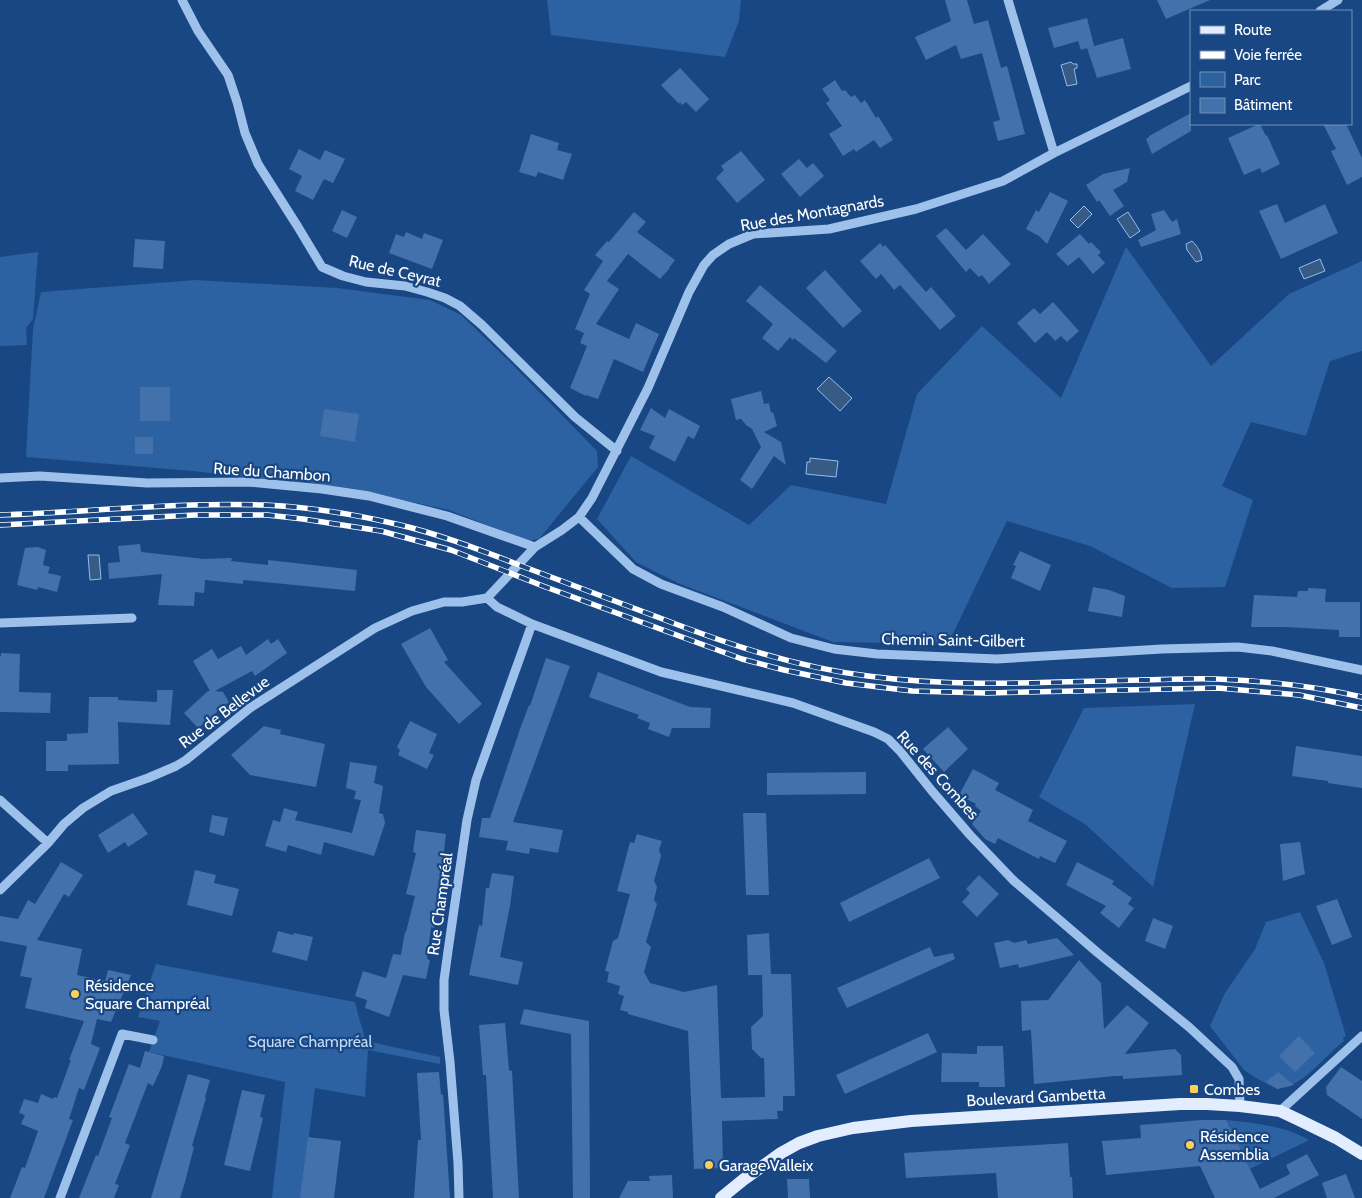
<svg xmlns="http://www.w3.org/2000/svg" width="1362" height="1198" viewBox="0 0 1362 1198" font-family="Cabin,sans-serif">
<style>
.green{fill:#2c61a2}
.water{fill:#385b86;stroke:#90bcee}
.building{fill:#4271ac}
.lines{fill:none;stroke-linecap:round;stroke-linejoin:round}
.minor{stroke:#9ec1eb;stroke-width:9}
.major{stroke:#e2edff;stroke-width:12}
.rail-casing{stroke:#fff;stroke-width:5.5}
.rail{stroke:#194783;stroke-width:4;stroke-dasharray:11;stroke-linecap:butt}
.poi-dot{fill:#fece59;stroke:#194783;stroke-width:2}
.labels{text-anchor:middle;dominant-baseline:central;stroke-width:4.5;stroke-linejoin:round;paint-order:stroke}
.street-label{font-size:16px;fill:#fff;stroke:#194783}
.poi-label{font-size:16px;fill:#fff;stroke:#194783;text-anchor:start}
.park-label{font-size:16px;fill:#c2dbf8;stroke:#194783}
</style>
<rect width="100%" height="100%" fill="#194783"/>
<path class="green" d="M547 0H741L739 21 725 57 551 35Z
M1126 247 1211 366 1289 294 1362 261V351L1330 361 1306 436 1251 422 1222 486 1253 500 1225 587 1172 588 1090 546 1007 521 948 644 833 642 680 584 636 562 597 519 631 456 749 525 791 485 886 504 917 394 982 326 1061 398Z
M38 252 33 319 26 328 27 345 0 346V257Z
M196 280 337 288 430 300 461 315 509 361 597 451 598 467 539 539 527 541 449 510 356 490 193 471 26 457 33 329 41 292Z
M1195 704 1153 887 1085 824 1039 797 1084 708Z
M1300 912 1324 963 1346 1036 1343 1038 1344 1041C1328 1054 1310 1076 1292 1085 1288 1087 1282 1088 1277 1089L1256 1078 1244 1070 1210 1026 1225 993 1255 949 1266 922Z
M156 964 355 1002 359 1018 366 1041 440 1057V1064L368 1050 365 1097 315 1088 301 1198H272L285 1082 149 1052 160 1021 138 1017Z
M1226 1120C1254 1123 1285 1126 1309 1140L1250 1169Z"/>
<path class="water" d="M1071 62 1073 64H1077V68L1074 69 1077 84 1067 86 1061 65Z
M1084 206 1092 214 1078 228 1070 220Z
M1128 212 1140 231 1130 238 1117 219Z
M1192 241C1198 247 1201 252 1202 260L1196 262 1187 250 1186 244Z
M1320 259 1325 271 1304 279 1299 268Z
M829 377 852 398 840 411 817 389Z
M810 458 838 461 836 477 806 474 807 462H810Z
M88 555H99L101 579 90 580Z"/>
<path class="building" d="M945 0H967L974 24 988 20 1001 68 1007 66 1025 134 998 141 993 122 1000 120 982 53 961 59 956 45 926 60 915 37 951 21Z
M1157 0H1210L1166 19Z
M1087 18 1094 46 1081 50 1078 41 1054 48 1048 28Z
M1123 38 1131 69 1097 78 1087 48Z
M680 68 709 99 696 112 686 102 682 105 680 102 679 104 661 85Z
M835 80 842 91 845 90 851 97 855 95 861 103 865 100 876 118 878 116 893 140 880 148 874 140 856 152 854 149 843 156 829 134 842 126 826 103 830 100 822 89Z
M1191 113V131L1152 154 1146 139 1149 137V136Z
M1259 124H1260L1266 136 1267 135 1280 164 1262 173 1260 168 1244 175 1228 138Z
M1323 124H1346L1362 158V177L1347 185 1331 151 1336 149Z
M531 134 559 143 557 150 572 154 563 180 538 172 536 177 519 172Z
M299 149 320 160 325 150 345 159 333 183 324 179 313 200 295 191 302 176 289 169Z
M741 151 765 180 737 203 716 178 724 170 721 166Z
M799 159 807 168 813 163 824 176 800 197 781 174Z
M1130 168 1127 182 1113 190 1124 206 1110 216 1099 200 1097 202 1086 185 1103 174Z
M1050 192 1068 201 1047 244 1039 236 1026 229 1036 210 1039 212Z
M1277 204 1285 223 1325 204 1338 233 1281 259 1259 211Z
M342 210 357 217 347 238 332 231Z
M1164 210 1172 222 1177 219 1181 234 1141 247 1138 240 1156 230 1151 214Z
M634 212 646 222 637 232 675 260 669 268H670L660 279 628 254 607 281 619 289 596 324 629 339 636 323 659 334 643 372 614 359 598 399 586 395V396L570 388 587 346 580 343 584 333 575 329 590 294 584 290 603 261 595 255 607 241 609 242Z
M946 228 966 250 983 234 1011 264 989 284 982 275 979 277 970 268 966 272 936 236Z
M406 232 422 239 424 233 443 240 432 269 389 253 396 234 404 237Z
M1080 234 1089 244 1091 242 1101 252 1098 255 1105 263 1093 274 1079 257 1068 266 1056 254Z
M135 239 165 241 163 269 133 267Z
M880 243 883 247 885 245 926 292 931 287 956 316 940 330 900 285 894 290 881 274 876 279 860 261Z
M825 270 862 311 843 328 806 288Z
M760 285 837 351 826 363 794 338 793 340 790 337 778 351 762 338 773 324 746 301Z
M1053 302 1079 331 1067 342 1061 336 1055 341 1047 332 1035 343 1017 323 1034 308 1040 314Z
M140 387H170V421H140Z
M761 391 764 404 769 403 771 413 773 412 777 426 764 432 781 442 786 465 774 456 752 489 740 480 761 447 752 429 746 425 741 419 736 420 731 399Z
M651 408 665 418 669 409 700 426 694 439 688 436 675 462 649 448 655 436 640 430Z
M324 409 359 414 355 442 320 436Z
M135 437H153V454H135Z
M140 544 141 552 204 559 232 558 231 561 268 565V560L357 570 355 591 243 580V584L205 580 204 593 195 592 194 606 158 605 162 574 109 579 108 563 120 562 118 546Z
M38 547 46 550 43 565 50 567 48 573 61 576 57 592 38 587 37 590 17 585 25 548Z
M1020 551 1051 565 1040 591 1011 578 1016 566 1013 565Z
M1093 587 1109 590 1125 596 1122 617 1088 611Z
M1308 588 1326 589 1325 602H1360V637H1339V630L1285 627H1251L1254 595 1297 597 1298 591H1308Z
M430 628 448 660 444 662 482 704 459 724 426 687 401 644Z
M268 639 271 644 278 639 287 653 255 676 252 671 215 691 223 692 229 702 198 728 184 713 208 691H210L193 661 212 649 218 659 241 646 246 655Z
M1 653 20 654 19 692 51 693 50 713 0 712V656H1Z
M546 658 570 666 513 822 563 830 558 853 530 848 529 854 506 850 508 841 479 837 482 818H490L520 729 529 705 530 706Z
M598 672 690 707 711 708 710 728H672L669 737 648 729 650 723 637 718 639 715 589 697Z
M157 690H173L170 725 118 722 119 764 68 765V771H46V741H67V734L88 733 89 697H118V700L157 702Z
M410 721 437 734 429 753 434 755 427 769 398 755 400 750 397 747Z
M264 726 281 730 280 734 325 744 316 787 250 775 231 755Z
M948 727 968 749 944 772 923 749Z
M1296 746 1362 756V788L1328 783V781L1292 776Z
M350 762 377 766 374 783 383 786 379 813 383 814 385 823 374 856 324 842 321 855 288 845 286 852 265 846 273 820 280 822 284 808 298 812 295 820 352 833 361 800 354 799 356 791 346 788Z
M973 769 999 783 995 790 1033 810 1028 821 1067 841 1055 863 1040 856 1039 859 998 838 995 844 985 839 972 824 981 811 975 806 976 804 959 795Z
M866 772V794L767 795V773Z
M133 813 148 834 128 847 125 842 108 853 98 835Z
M743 813H766L769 895H746Z
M212 815 228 818 224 836 209 832Z
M416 830 446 834 441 877 442 878 439 892 442 893 434 928 431 927 427 959 430 960 426 979 403 975 389 1017 365 1008 367 1000 355 996 363 971 386 978 393 954 401 955 405 932H406L415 896 406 894 416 853 413 852Z
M637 834 662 841 659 850 661 856 654 881 657 887 654 900 657 904 646 942 651 947 644 972 650 983 684 992 717 985 721 1098 765 1097 764 1058H761L752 1049 751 1027 763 1016 762 975H748L747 935 769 933 771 974H791L795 1096H783V1111H777L778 1119 722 1121 723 1168 694 1169 688 1031 628 1014V1012L620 1010 624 996 618 994 620 986 607 982 609 972 605 971 613 941 618 938 630 894 617 891 630 842 634 843Z
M1300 842 1305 874 1283 881 1280 844Z
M929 858 940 878 849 922 840 903Z
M61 862 83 875 69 897 64 894 37 940 82 949 77 975 105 981 108 970 131 975 111 1022 97 1019 91 1044 100 1048 84 1090 79 1088 69 1119 73 1120 44 1198H10L22 1167 25 1168 38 1131 21 1124 25 1115 19 1113 24 1099 38 1103 41 1094 53 1099 54 1097 57 1098 71 1060H69L84 1021 25 1008 32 978 20 976 27 946 0 941V916L18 919 28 900 35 904Z
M1077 862 1114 881 1112 884 1132 898 1128 904 1134 908 1119 928 1100 913 1106 906 1066 885Z
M195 870 216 875 214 883 239 889 232 916 187 905Z
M492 873 514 876 510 906 500 957 523 962 518 985 469 975 479 925 482 926 486 888H489Z
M979 875 999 894 977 917 962 902 970 893 966 889Z
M1337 899 1352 937 1332 945 1316 906Z
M1153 918 1173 926 1165 949 1145 941Z
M278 931 293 935 294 933 313 937 307 961 272 952Z
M1057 938 1074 955 1019 968 1018 964 1000 968 994 943 1008 940 1014 943 1026 940 1028 944Z
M930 947 934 957 953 953 955 959 847 1008 837 988Z
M1079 960 1101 983 1104 1029 1127 1005 1149 1023 1125 1054 1175 1049 1181 1055 1182 1075 1123 1079V1076H1115L1034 1084 1031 1030 1022 1031 1021 1001 1048 1000Z
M524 1009 589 1021 590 1198H573L571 1034 520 1024Z
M505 1023 509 1070 512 1071 519 1198H493L486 1075H483L479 1025Z
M928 1033 937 1052 845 1094 836 1075Z
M1299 1036 1315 1053 1295 1072 1279 1056Z
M977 1046H1003L1005 1087H979V1082H941L942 1053 977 1054Z
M145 1051 164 1056 162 1066 153 1086 148 1083 125 1143 130 1145 115 1184 119 1185 114 1198H79L96 1155 98 1156 112 1118 109 1117 129 1064 140 1068Z
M1341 1067 1362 1081V1119L1327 1095 1326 1087Z
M439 1072 441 1095 443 1094 450 1198H414L418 1140H421L417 1073Z
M1278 1072 1294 1085 1277 1089 1266 1082Z
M188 1074 210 1080 205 1097 206 1098 192 1146 194 1147 185 1182 180 1198H151Z
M242 1090 265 1095 260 1117 263 1118 250 1171 224 1165Z
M1202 1120H1226L1260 1189 1290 1174 1286 1165 1307 1154 1319 1175 1274 1198H1215L1200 1166 1106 1175 1102 1141 1141 1138 1140 1125Z
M308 1137 341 1141 334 1198H300Z
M1068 1143 1070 1177H1072L1073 1198H998L996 1173 906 1178 904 1153Z
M1346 1174 1355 1198H1327L1322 1183Z
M672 1175 673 1198H619L628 1181H650L649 1176Z
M787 1179H809L810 1198H788Z"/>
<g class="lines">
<path class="minor" d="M182 0 198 31 228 75 237 102 245 133 258 164 298 227 322 267 343 276 366 282 405 286 427 292 445 298 460 306 482 325 575 417 617 451
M1008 0 1054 153
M1320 11 1338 0
M0 478 40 476 147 483 248 482 322 489 369 496 447 516 535 547
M579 517 633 569 661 584 723 607 791 638 834 649 877 654 997 659 1162 649 1238 647 1272 651 1362 670
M487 598 497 607 532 624 661 672 793 703 874 732 888 739 900 751 932 791 970 835 1013 880 1098 953 1189 1027 1232 1067 1239 1079 1240 1106
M487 598 535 547 562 530 579 517 592 498 648 388 689 292 704 265 713 255 729 244 753 234 829 229 916 209 1003 181 1054 153 1191 86
M0 623 132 618
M0 800 48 843
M0 890 48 843 64 824 83 808 111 791 148 778 176 766 186 760 250 708 375 628 412 611 444 602H462L487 598
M1280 1111 1362 1036
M60 1198 122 1034 153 1040
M459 1198 458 1163 450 1062 444 1010V980L448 951 467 820 476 780 532 624"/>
<path class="major" d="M721 1198 743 1180 781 1153 799 1143 818 1136 853 1128 911 1121 1180 1104H1207L1240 1106 1280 1111 1297 1119 1336 1138 1362 1154"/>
<defs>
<path id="rail" d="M0 515C88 512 177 502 265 505 310 507 353 514 396 524 444 535 490 554 535 571 577 587 618 602 660 618 727 644 795 667 868 676 958 688 1049 682 1140 680 1165 680 1191 678 1217 679 1266 681 1314 686 1362 697
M0 525 195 515H267L303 519 381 531 451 550 543 586 742 659 784 670 846 683 912 691 986 693 1218 688 1299 695 1362 708"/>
</defs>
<use href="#rail" class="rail-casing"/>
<use href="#rail" class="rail"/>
</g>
<g class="poi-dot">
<circle cx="75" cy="994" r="5"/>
<rect x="1189" y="1084" width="10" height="10" rx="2.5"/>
<circle cx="1190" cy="1145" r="5"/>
<circle cx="709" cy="1165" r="5"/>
</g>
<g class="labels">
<g class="street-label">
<text transform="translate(812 213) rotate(-10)">Rue des Montagnards</text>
<text transform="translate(395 271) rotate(13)">Rue de Ceyrat</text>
<text transform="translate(272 472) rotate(4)">Rue du Chambon</text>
<text transform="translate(953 640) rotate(1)">Chemin Saint-Gilbert</text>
<text transform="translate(224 712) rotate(-37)">Rue de Bellevue</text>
<text transform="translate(938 775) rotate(48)">Rue des Combes</text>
<text transform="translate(440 904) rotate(-82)">Rue Champréal</text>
<text transform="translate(1036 1097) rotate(-3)">Boulevard Gambetta</text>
</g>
<g class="poi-label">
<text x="85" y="985">Résidence<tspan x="85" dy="18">Square Champréal</tspan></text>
<text x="1204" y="1089">Combes</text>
<text x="1200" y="1136">Résidence<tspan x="1200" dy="18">Assemblia</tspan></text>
<text x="719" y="1165">Garage Valleix</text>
</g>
<g class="park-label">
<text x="310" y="1041">Square Champréal</text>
</g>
</g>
<rect x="1190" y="10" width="162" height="115" fill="#194783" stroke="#7591b5"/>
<rect x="1200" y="26" width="25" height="8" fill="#e2edff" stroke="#7591b5"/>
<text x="1234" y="35" font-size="15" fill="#ffffff">Route</text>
<rect x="1200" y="51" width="25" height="8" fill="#ffffff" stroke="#7591b5"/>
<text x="1234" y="60" font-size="15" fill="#ffffff">Voie ferrée</text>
<rect x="1200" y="72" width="25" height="15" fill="#2c61a2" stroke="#7591b5"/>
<text x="1234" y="85" font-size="15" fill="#ffffff">Parc</text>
<rect x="1200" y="98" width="25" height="15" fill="#4271ac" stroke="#7591b5"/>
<text x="1234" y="110" font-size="15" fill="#ffffff">Bâtiment</text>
</svg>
